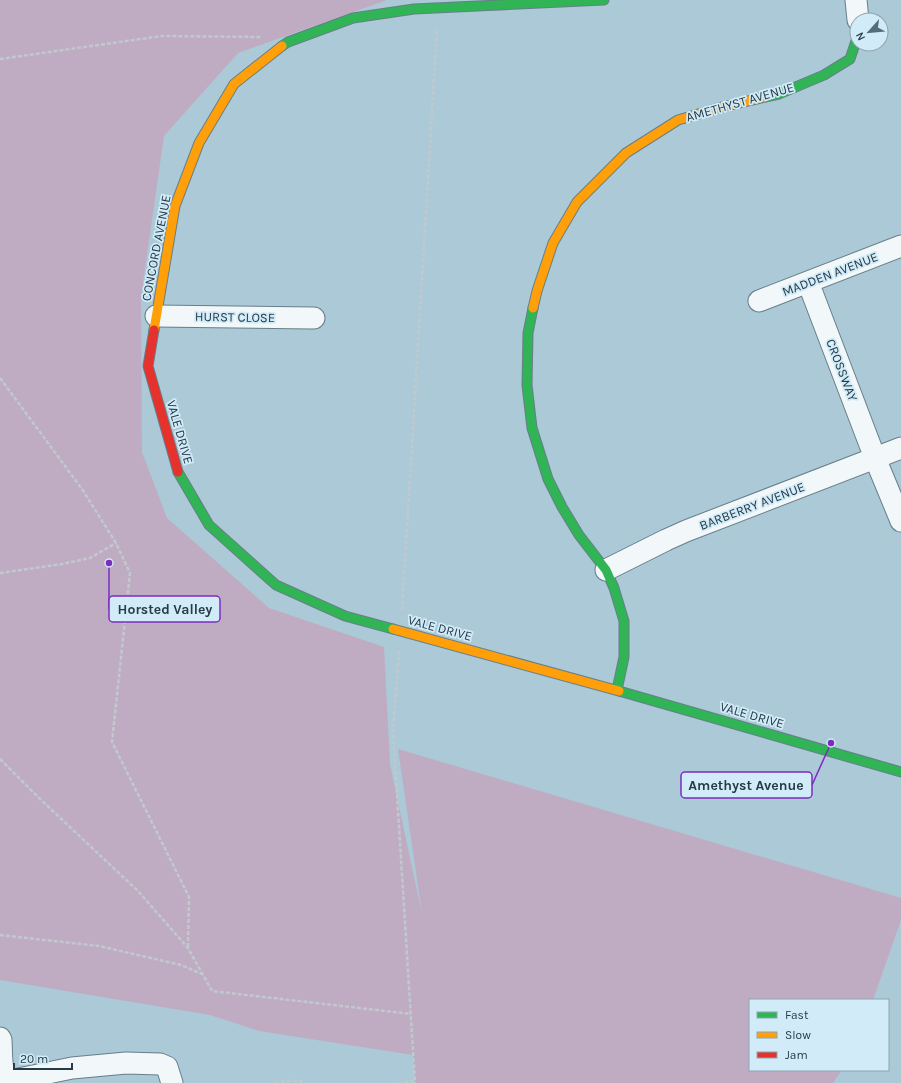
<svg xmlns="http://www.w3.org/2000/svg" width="901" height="1083" viewBox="0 0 901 1083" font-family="Karla,sans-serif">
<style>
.green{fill:#bfacc2}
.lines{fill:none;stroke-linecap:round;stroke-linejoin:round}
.street-casing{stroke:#677f89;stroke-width:23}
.fast-casing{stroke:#677f89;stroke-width:11}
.slow-casing{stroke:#677f89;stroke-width:11}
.jam-casing{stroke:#677f89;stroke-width:11}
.path{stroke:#c0c9ce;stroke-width:2.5;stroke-dasharray:4 2;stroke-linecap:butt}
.street{stroke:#f2f7f9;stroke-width:21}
.fast{stroke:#30b455;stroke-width:9}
.slow{stroke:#ff9f0a;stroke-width:9}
.jam{stroke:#e5322d;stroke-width:9}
.labels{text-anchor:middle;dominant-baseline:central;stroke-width:3.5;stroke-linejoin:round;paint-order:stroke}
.street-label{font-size:13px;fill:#253b45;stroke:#d1ebf9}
.leader{fill:none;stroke:#7b2cbf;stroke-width:1.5}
.callout-dot{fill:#7b2cbf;stroke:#d1ebf9;stroke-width:1.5}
.callout{fill:#d1ebf9;stroke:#7b2cbf;stroke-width:1.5}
.callout-label{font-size:14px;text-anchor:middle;font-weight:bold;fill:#253b45}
</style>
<rect width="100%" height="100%" fill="#abc9d7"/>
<path class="green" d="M0 0H387L238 53 164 136 141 297 142 452 167 518 269 608 384 647 390 764 422 914 398 749 901 898V920L873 1000H750V1070H842L833 1083H415L413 1055 259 1031 210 1015 0 980Z"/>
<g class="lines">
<defs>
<path id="street" d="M856 0 858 20
M808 282 875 458 901 521
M759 301 901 246
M156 316 314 318
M606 570 666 540 686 531 901 448
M0 1038 1 1040C2 1052 0 1074 9 1081L72 1068 126 1063 160 1064 167 1067 172 1083"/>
<path id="fast" d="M282 46 288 42 353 18 414 9 604 0
M765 97 779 94 824 75 850 59 857 38
M533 308 528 333 527 385 532 428 548 479 562 507 579 535 606 570 614 588 624 621V657L617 690
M178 472 209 525 276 585 345 616 393 629
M619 691 901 772"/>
<path id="slow" d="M533 308 537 291 553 243 577 202 626 153 678 120 722 107 765 97
M154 330 175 206 199 143 234 84 282 46
M393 629 619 691"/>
<path id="jam" d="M154 330 148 366 178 472"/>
</defs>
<use href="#street" class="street-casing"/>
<use href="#fast" class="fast-casing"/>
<use href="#slow" class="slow-casing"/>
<use href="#jam" class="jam-casing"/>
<path class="path" d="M0 59 162 36 261 37
M0 378 82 489 116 543 130 573 112 742 189 897 188 948
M0 573 62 564 90 558 116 543
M402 610 437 28
M399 651 393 730 415 1083
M0 759 39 798 138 891 188 948 212 991 411 1014
M0 935 99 946 181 965 202 974
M275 1083C286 1081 296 1079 306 1083
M398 1083 415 1081"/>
<use href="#street" class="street"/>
<use href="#fast" class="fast"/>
<use href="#slow" class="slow"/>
<use href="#jam" class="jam"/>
</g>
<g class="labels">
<g class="street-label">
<text transform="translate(740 102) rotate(-16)">AMETHYST AVENUE</text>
<text transform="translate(156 248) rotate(-79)">CONCORD AVENUE</text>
<text transform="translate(830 274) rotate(-21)">MADDEN AVENUE</text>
<text transform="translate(235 317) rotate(1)">HURST CLOSE</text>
<text transform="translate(842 370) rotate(69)">CROSSWAY</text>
<text transform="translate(180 432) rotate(74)">VALE DRIVE</text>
<text transform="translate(752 506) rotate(-21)">BARBERRY AVENUE</text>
<text transform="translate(440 628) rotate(15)">VALE DRIVE</text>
<text transform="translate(752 715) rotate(16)">VALE DRIVE</text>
</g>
</g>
<path class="leader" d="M109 563L109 609M831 743L812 785"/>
<g class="callout-dot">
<circle cx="109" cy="563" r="4"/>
<circle cx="831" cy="743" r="4"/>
</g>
<g class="callout">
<rect x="109" y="596" width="111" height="26" rx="4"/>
<rect x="681" y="772" width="131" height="26" rx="4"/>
</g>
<g class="callout-label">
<text x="165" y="614">Horsted Valley</text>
<text x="746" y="790">Amethyst Avenue</text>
</g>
<rect x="749" y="999" width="140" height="72" fill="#d1ebf9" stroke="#8ca5b1"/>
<rect x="757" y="1012" width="20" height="6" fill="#30b455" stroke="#8ca5b1"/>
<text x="785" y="1019" font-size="12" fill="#253b45">Fast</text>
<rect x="757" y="1032" width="20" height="6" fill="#ff9f0a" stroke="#8ca5b1"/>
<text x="785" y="1039" font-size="12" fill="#253b45">Slow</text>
<rect x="757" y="1052" width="20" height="6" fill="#e5322d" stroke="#8ca5b1"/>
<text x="785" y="1059" font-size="12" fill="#253b45">Jam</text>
<g transform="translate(869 32) rotate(243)"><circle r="19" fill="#d1ebf9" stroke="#8ca5b1"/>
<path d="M0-3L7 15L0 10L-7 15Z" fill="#546d78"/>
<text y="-6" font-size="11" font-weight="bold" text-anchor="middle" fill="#253b45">N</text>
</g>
<path d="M14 1063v6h58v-6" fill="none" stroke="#253b45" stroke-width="2"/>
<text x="20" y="1063" font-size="12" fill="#253b45" stroke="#d1ebf9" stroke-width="3" paint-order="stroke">20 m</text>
</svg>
